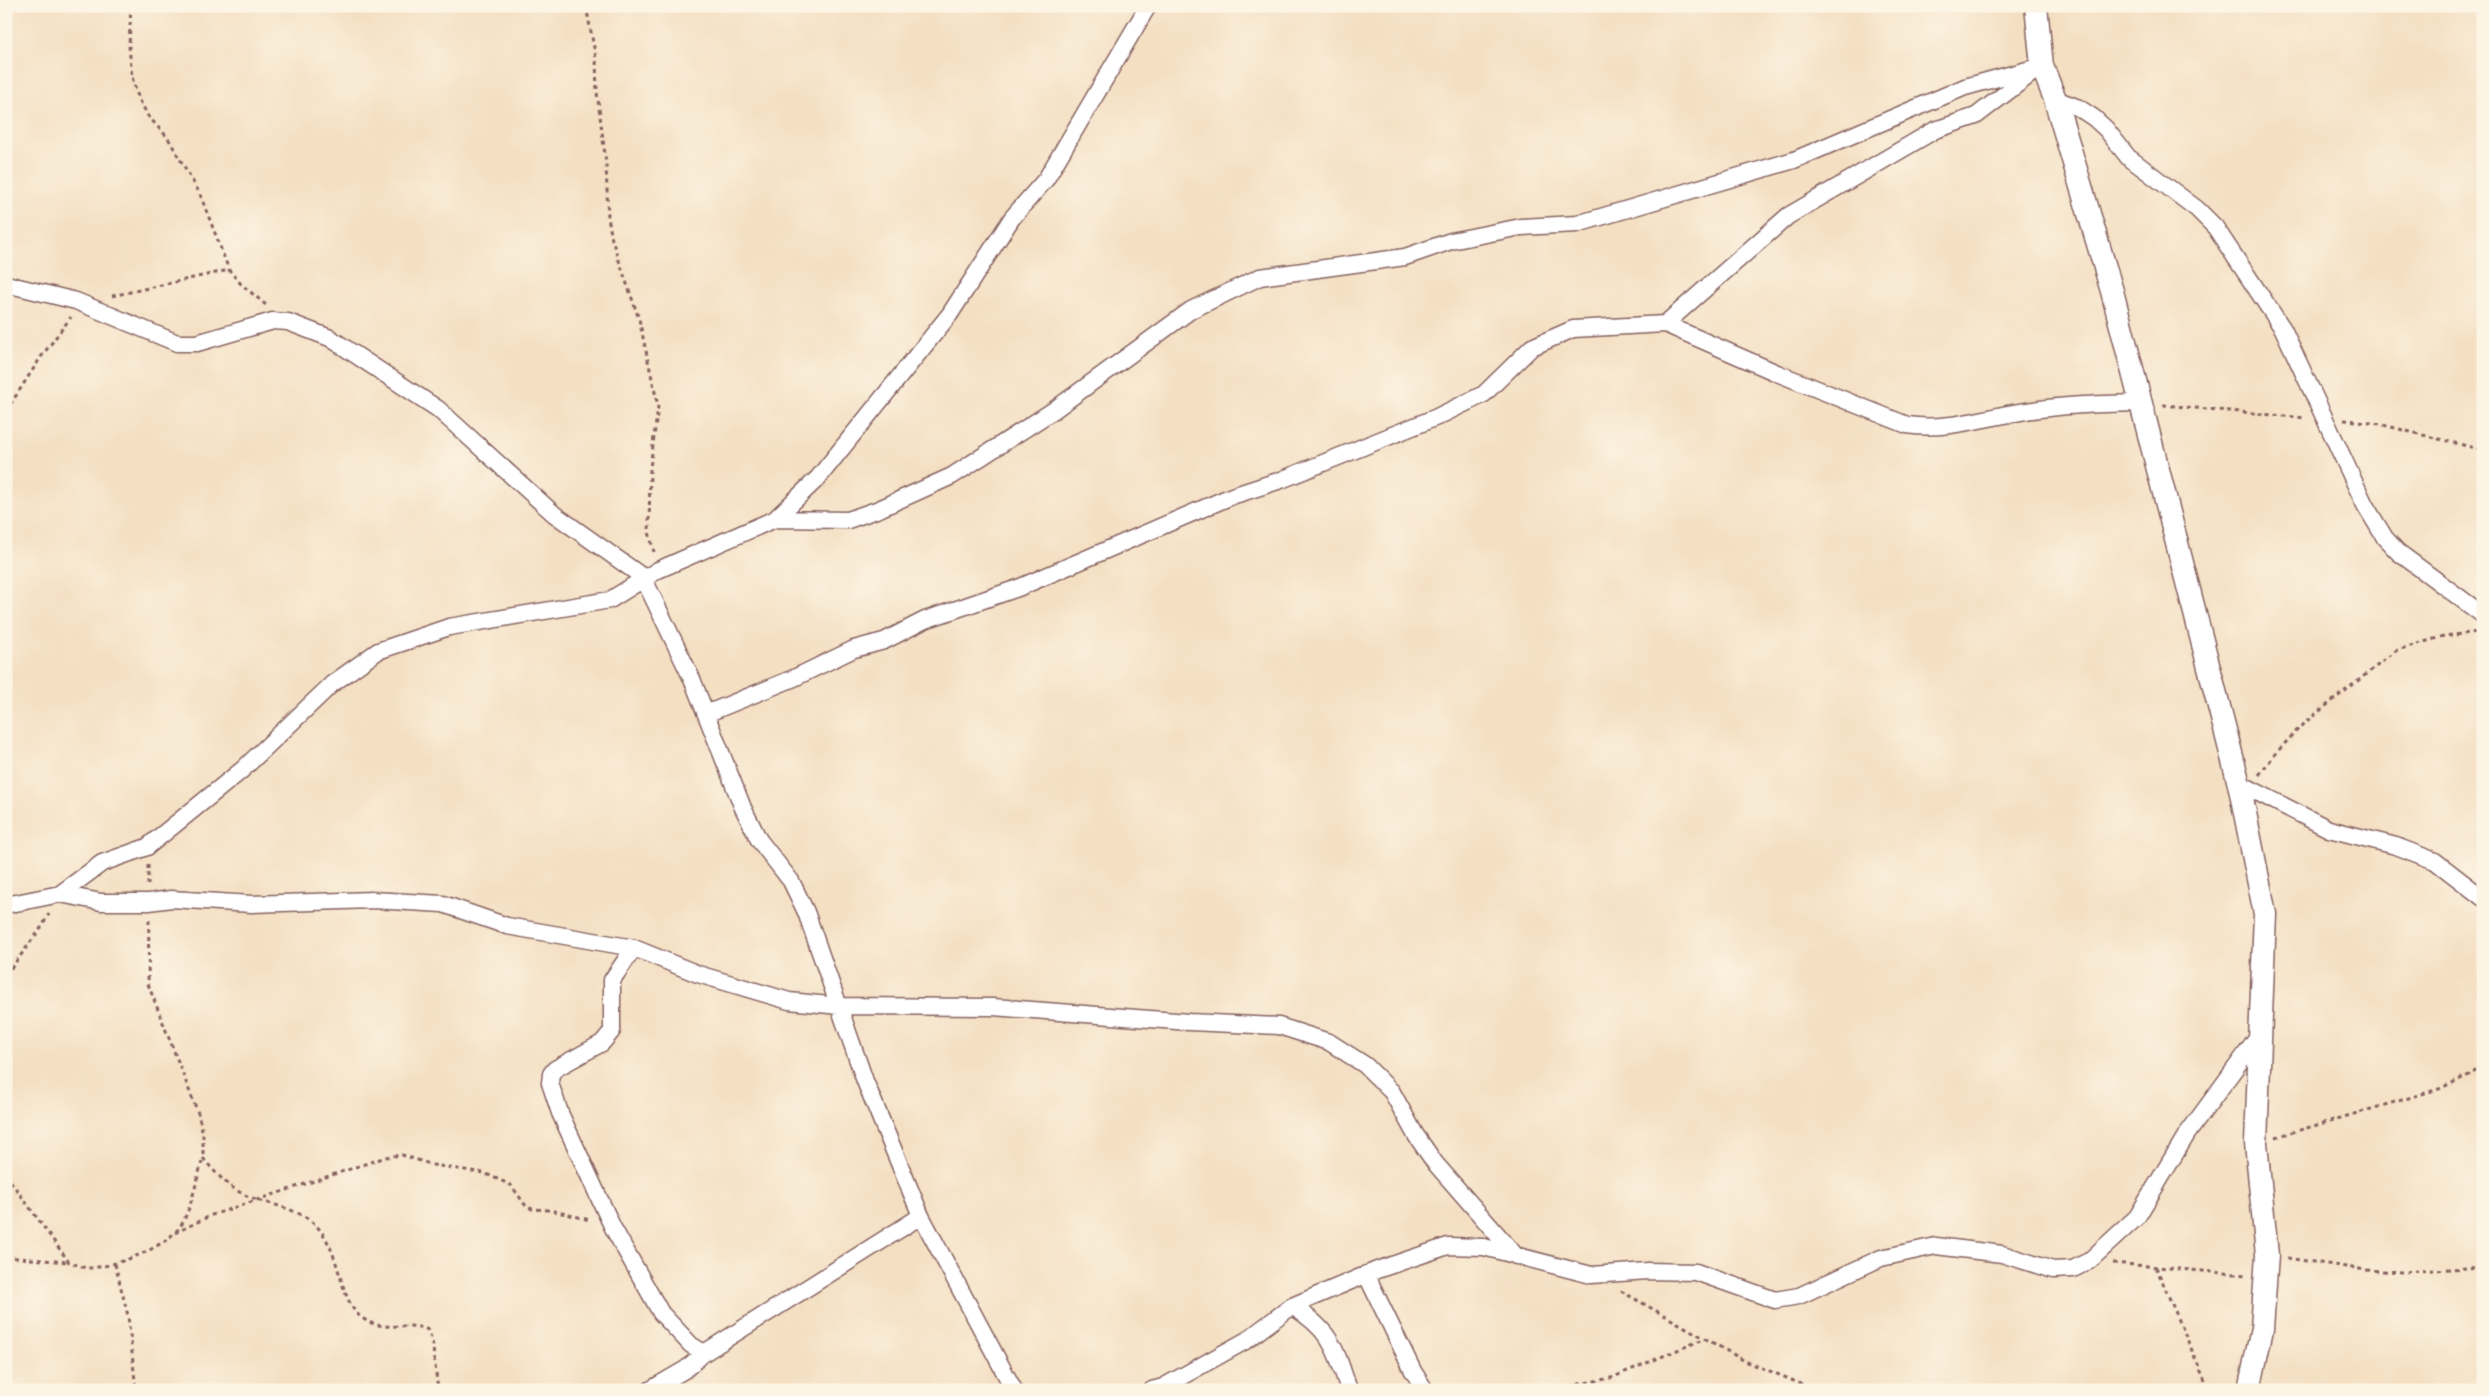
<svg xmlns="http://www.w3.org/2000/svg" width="2489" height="1396" viewBox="0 0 2489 1396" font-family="Dekko,sans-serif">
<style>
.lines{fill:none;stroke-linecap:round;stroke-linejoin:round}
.street-casing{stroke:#866260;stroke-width:19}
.secondary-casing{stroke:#866260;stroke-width:25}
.path{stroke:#866260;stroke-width:3;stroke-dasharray:4 4;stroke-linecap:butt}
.street{stroke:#fff;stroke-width:16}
.secondary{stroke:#fff;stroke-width:22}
</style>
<rect width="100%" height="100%" fill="#fcf5e5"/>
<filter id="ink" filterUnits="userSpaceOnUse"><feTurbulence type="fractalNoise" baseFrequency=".02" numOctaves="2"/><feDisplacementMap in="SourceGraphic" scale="10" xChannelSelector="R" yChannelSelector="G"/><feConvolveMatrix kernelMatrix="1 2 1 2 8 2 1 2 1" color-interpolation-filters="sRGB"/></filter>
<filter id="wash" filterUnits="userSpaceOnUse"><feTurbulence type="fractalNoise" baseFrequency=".0096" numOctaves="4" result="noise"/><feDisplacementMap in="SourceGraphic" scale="20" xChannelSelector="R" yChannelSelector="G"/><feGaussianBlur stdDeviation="1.12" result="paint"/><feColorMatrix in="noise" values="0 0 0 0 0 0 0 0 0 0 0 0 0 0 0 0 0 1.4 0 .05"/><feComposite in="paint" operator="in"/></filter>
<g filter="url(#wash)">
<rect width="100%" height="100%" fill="#f4dfc2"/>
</g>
<g filter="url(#ink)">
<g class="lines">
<defs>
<path id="street" d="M2055 99 2079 108 2094 118 2106 129 2128 157 2197 209 2215 227 2283 329 2365 505 2385 538 2398 552 2483 615
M6 284 76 301 177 343H197L273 321 288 322 330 338 438 409 554 514 643 577 692 679 743 808 759 840 791 881 806 912 865 1081 921 1216 1014 1390
M1665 324 1788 216 1935 130 1976 116 2036 70
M775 519 848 520 879 509 952 476 1054 410 1191 310 1260 277 1405 257 1451 241 1521 227 1577 224 1794 160 1965 87 2042 66
M706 714 794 678 854 649 884 641 925 620 1018 588 1232 496 1281 480 1437 417 1484 394 1532 347 1573 329 1665 324 1777 373 1907 425C1946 431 1982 418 2020 412 2060 405 2099 404 2140 403
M2240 788H2249L2329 829 2396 846 2435 861 2483 898
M60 894 101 902H149L171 899 251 904 373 900 443 904 507 926 634 948 698 974 789 1001 839 1006 993 1007 1189 1022 1279 1026 1329 1042 1365 1065 1392 1092 1415 1134 1435 1163 1516 1256
M6 905 60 894 102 863 147 847 242 770 332 684 378 651 449 627 610 600 658 570 775 519 818 478 950 314 1012 218 1046 179 1148 6
M634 948 612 980V1031L602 1043 555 1069 551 1074 550 1083 560 1113 613 1228 661 1313 691 1345 704 1353
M1366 1274 1413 1371 1425 1390
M1292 1306C1332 1331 1335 1348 1349 1390
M650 1390 686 1369 704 1353 921 1216
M1152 1390 1163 1387 1247 1340 1292 1306 1377 1270 1448 1246 1484 1247 1591 1275 1648 1271 1696 1272 1775 1300 1799 1296 1881 1258 1936 1246 2002 1254 2053 1270 2073 1269 2089 1261 2137 1217 2187 1134 2261 1033"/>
<path id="secondary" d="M2036 6 2042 66 2055 99 2112 291 2240 788 2265 914 2256 1143 2267 1255 2262 1329 2249 1390"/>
</defs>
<use href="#street" class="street-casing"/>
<use href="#secondary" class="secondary-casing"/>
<path class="path" d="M131 6 129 46 132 77 138 97 148 116 168 138 200 194 229 270 241 284 266 305
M586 6 596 58 597 92 606 163 608 217 612 240 639 319 658 406 650 468 649 532 654 552
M112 296 229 270
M2163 405 2306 418
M6 411 41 357 71 317
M2344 420 2371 422 2483 450
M2259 775 2275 754 2303 724 2397 650 2444 636 2479 632
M148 865V886
M149 920 148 984 198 1113 203 1135V1158C216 1174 232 1191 252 1198 272 1205 295 1208 312 1222 342 1246 337 1300 362 1318 385 1334 407 1320 428 1330L432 1340 438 1390
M6 975 41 928 49 914
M2276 1137 2439 1089 2469 1075 2483 1064
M6 1175 69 1262C75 1264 81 1267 87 1268 114 1268 173 1246 184 1220 193 1201 197 1178 203 1158
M175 1233 212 1215 386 1157 402 1155 433 1165 484 1173 511 1185 526 1206 532 1209 550 1210 590 1220
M6 1257 68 1262
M2287 1258 2366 1270 2401 1272 2483 1267
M2113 1263 2247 1275
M115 1264 128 1316 136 1390
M2156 1267 2209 1390
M1621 1291 1745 1361 1816 1390
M1563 1390 1574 1385 1611 1378 1706 1338"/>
<use href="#street" class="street"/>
<use href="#secondary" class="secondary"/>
</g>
</g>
<rect width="2489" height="1396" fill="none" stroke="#fcf5e5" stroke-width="25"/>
</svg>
